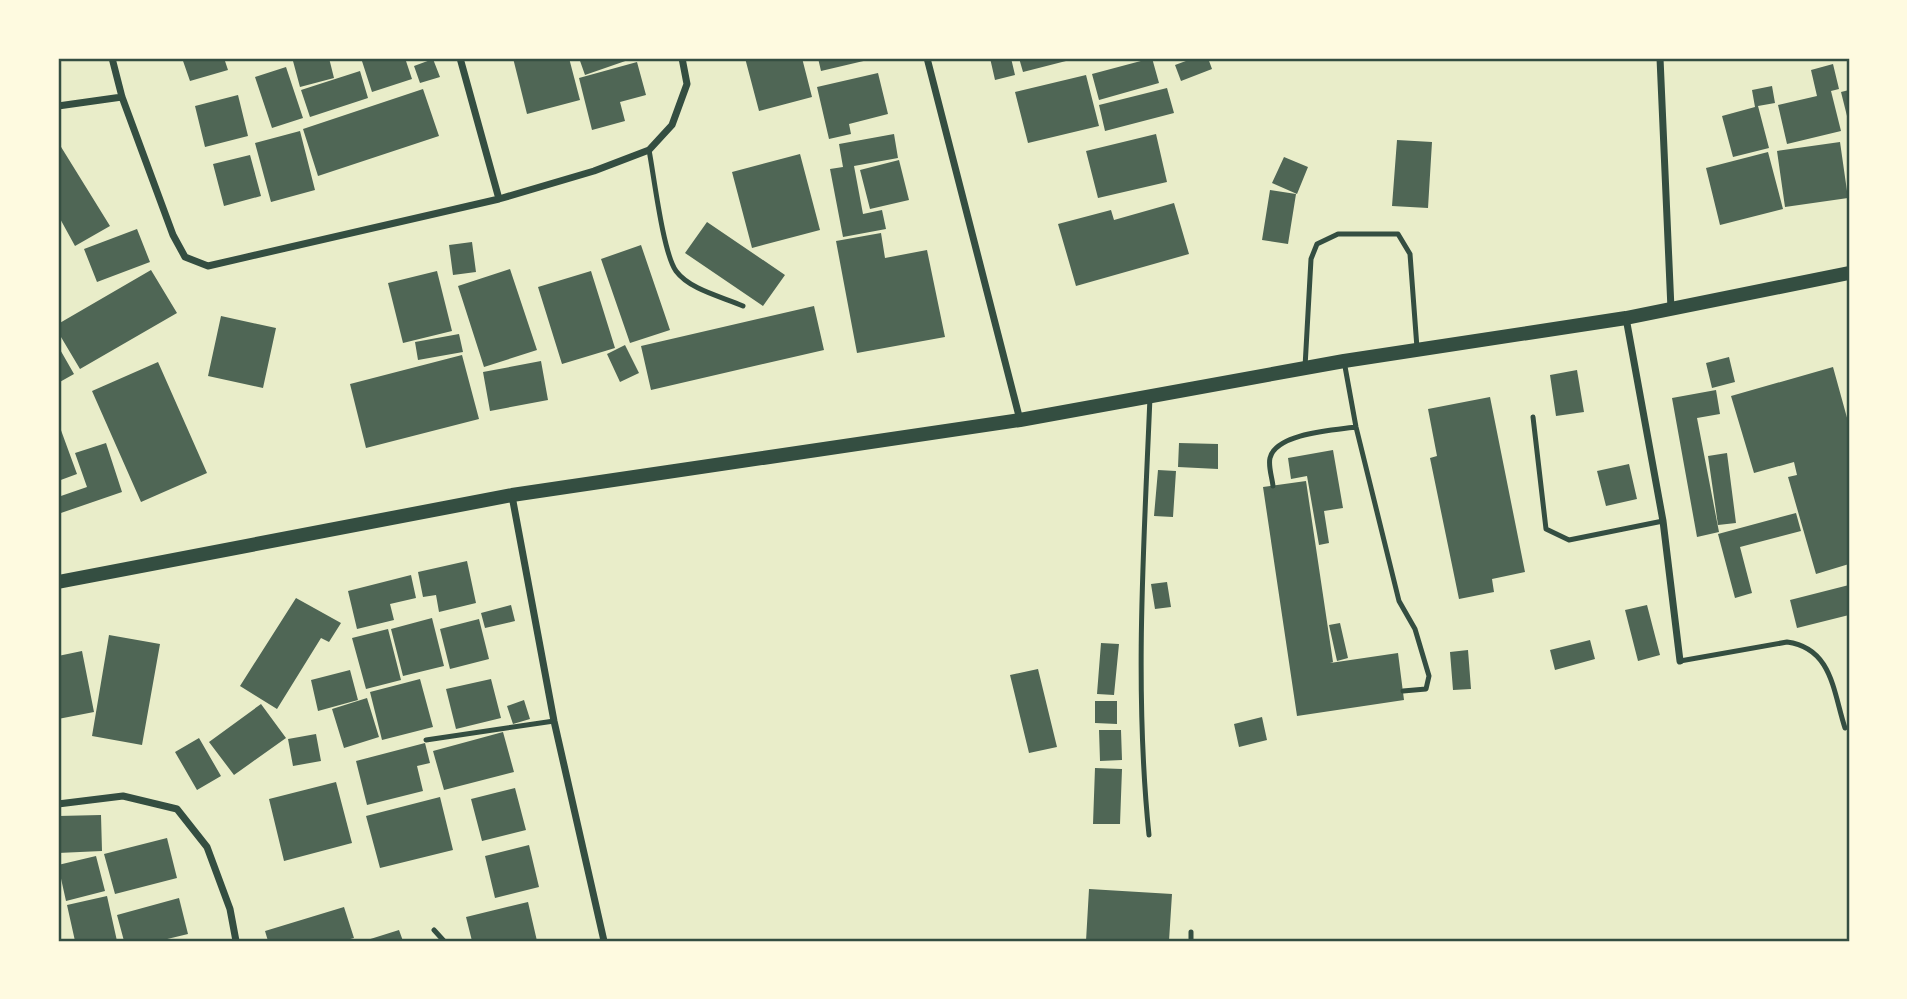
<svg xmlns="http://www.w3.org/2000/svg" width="1907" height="999" viewBox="0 0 1907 999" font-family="'PT Serif',serif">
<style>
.building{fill:#4f6655}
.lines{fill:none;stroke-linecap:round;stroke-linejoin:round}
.service{stroke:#344e41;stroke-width:5}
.minor{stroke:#344e41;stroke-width:7}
.secondary{stroke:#344e41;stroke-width:14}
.neatline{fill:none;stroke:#344e41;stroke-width:2.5}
</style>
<rect width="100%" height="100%" fill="#e9edc9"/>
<path class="building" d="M182 58H224L228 70 190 81Z
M306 58H329L334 78 300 87 293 61Z
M361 58H405L412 79 372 92Z
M513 58H569L580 100 527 114Z
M579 58H634L585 75Z
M745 58H802L812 97 759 111Z
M818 58H872V59L821 71Z
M990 58H1011L1015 75 995 80Z
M1019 58H1065L1066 61 1023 72Z
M1152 58 1159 83 1099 100 1092 74Z
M1194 58H1208L1212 69 1181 81 1175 65Z
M433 59 440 77 420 83 414 66Z
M637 62 646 95 620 102 625 121 592 130 579 78Z
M1833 64 1839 89 1831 91 1841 131 1787 144 1778 105 1817 96 1811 70Z
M286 67 303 118 272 128 255 77Z
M360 71 368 98 310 117 301 90Z
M878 73 888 114 849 124 851 134 829 139 817 87Z
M1086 75 1099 126 1028 143 1015 92Z
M1772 86 1775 103 1758 106 1769 148 1733 157 1722 116 1755 107 1752 90Z
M1167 88 1174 113 1105 131 1099 105Z
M423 89 439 136 318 176 303 129Z
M1849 90V120H1848L1841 92Z
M238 95 248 136 205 147 195 106Z
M300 131 315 190 271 202 255 143Z
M894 134 898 158 854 166 863 214 882 210 886 229 843 237 830 169 843 167 839 144Z
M1156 134 1167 182 1098 198 1086 151Z
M1397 140 1432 142 1428 208 1392 206Z
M58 142 110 226 75 246 58 215Z
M1840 142 1848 198 1785 207 1777 151Z
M1768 152 1783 209 1720 225 1706 168Z
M800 154 820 230 752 248 732 172Z
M250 155 261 196 224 206 213 164Z
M1284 157 1308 167 1297 194 1272 183Z
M899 160 909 200 870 209 860 170Z
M1270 190 1296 194 1288 244 1262 240Z
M1174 203 1189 254 1076 286 1058 224 1111 210 1114 220Z
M707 222 785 275 763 306 685 253Z
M137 229 150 262 97 282 84 249Z
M881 233 885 258 927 250 945 337 857 353 836 241Z
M472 242 476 272 453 275 449 245Z
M641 245 670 330 630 343 601 259Z
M510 269 537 350 484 367 458 286Z
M151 270 177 313 80 369 58 332V324Z
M437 271 452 331 403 343 388 283Z
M591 271 615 348 562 364 538 287Z
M814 306 824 350 651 390 641 346Z
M221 316 276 328 263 388 208 376Z
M459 334 463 352 418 360 415 342Z
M625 345 639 373 620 382 607 354Z
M58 346 74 374 58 383Z
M462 355 479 419 366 448 350 384Z
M1729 357 1735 382 1712 388 1706 363Z
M541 361 548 400 490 411 483 372Z
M158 362 207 473 141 502 92 391Z
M1833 367 1849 425V564L1816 574 1788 477 1797 475 1794 462 1754 473 1731 396Z
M1577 370 1584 412 1556 416 1550 375Z
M1716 390 1720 414 1697 418 1719 532 1697 537 1672 398Z
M1490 397 1525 572 1492 579 1494 592 1459 599 1430 458 1437 456 1428 409Z
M58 422 77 474 58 481Z
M106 443 122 492 58 514V497L87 487 75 453Z
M1179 443 1218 444V469L1178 467Z
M1333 450 1343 508 1324 511 1329 543 1319 545 1307 476 1291 479 1288 458Z
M1727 453 1736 523 1718 525 1708 456Z
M1629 464 1637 499 1606 506 1597 471Z
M1158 470 1176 471 1173 517 1154 516Z
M1306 481 1333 662 1330 663 1398 653 1404 700 1297 716 1263 487Z
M1796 513 1801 531 1740 547 1752 593 1735 598 1718 534Z
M467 561 476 603 439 612 436 595 423 597 418 572Z
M411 575 416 598 390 604 394 620 357 629 348 591Z
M1167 582 1171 607 1155 609 1151 584Z
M1849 585V615L1797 628 1790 600Z
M296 598 341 623 329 642 321 638 277 709 240 686Z
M511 605 515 621 485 628 481 613Z
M1647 605 1660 655 1638 661 1625 610Z
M432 618 444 666 403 676 391 629Z
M479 619 489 659 450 669 440 629Z
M1340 623 1348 658 1337 661 1329 625Z
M388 629 401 680 366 689 352 638Z
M109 635 160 644 142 745 92 736Z
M1590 640 1595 659 1555 670 1550 650Z
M1101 643 1119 644 1114 695 1097 694Z
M1468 650 1471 689 1453 690 1450 652Z
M82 651 94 712 58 719V656Z
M1038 669 1057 747 1029 753 1010 675Z
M350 670 358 700 318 711 311 680Z
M420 679 433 727 382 740 370 692Z
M491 679 501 718 456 729 446 689Z
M367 698 379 737 344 748 332 709Z
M524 700 530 719 513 724 507 706Z
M1095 701H1117V724L1095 723Z
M261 704 286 738 234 775 209 742Z
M1262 717 1267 740 1239 747 1234 724Z
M1099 730H1121L1122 760 1100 761Z
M503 732 514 772 444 790 433 751Z
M316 734 321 761 293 766 288 739Z
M199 738 221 776 197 790 175 752Z
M425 743 430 763 417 766 423 791 367 805 356 761Z
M1095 768 1122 769 1120 824H1093Z
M336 782 352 843 284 861 269 799Z
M515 788 526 830 482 841 471 799Z
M440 797 453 850 380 868 366 816Z
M101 815 102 851 58 853V816Z
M167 838 177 878 115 894 104 854Z
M529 845 539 887 495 898 485 856Z
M96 856 105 891 66 901 58 865Z
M1089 889 1172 894 1169 941H1086Z
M107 896 117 941H75L67 905Z
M179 898 188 934 159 941H124L117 915Z
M528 902 537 941H472L466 917Z
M344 907 354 938 343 941H268L265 931Z
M399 930 403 941H364Z"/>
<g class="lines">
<path class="service" d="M649 150C654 176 663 253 676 271 690 290 723 297 743 306
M1344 361 1356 427 1399 601 1415 629 1429 676 1426 689 1403 691
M1305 367 1311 259 1317 244 1338 234H1398L1410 254 1417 348
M1533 417 1546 529 1569 540 1663 521
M1273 486C1272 477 1268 466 1270 458 1276 433 1335 430 1356 427
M1680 661 1787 642C1832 648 1833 691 1845 728
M426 740 554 721
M1149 835C1134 689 1144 543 1150 397
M434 930 444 941
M1191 941V932"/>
<path class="minor" d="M112 58 122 97 173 235 185 257 208 266 499 199 594 171 649 150 672 125 687 84 682 58
M460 58 499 199
M927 58 1020 420
M1660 58 1671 309
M58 106 122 97
M1626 318 1663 521 1680 661
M512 496 554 721 604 941
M58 804 123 796 177 809 207 847 230 909 236 941"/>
<path class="secondary" d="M58 582 512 495 1020 420 1344 361 1626 318 1849 273"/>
</g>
<rect width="1907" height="999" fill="none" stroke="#fefae0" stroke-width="119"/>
<rect x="60" y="60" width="1788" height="880" class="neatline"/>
</svg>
